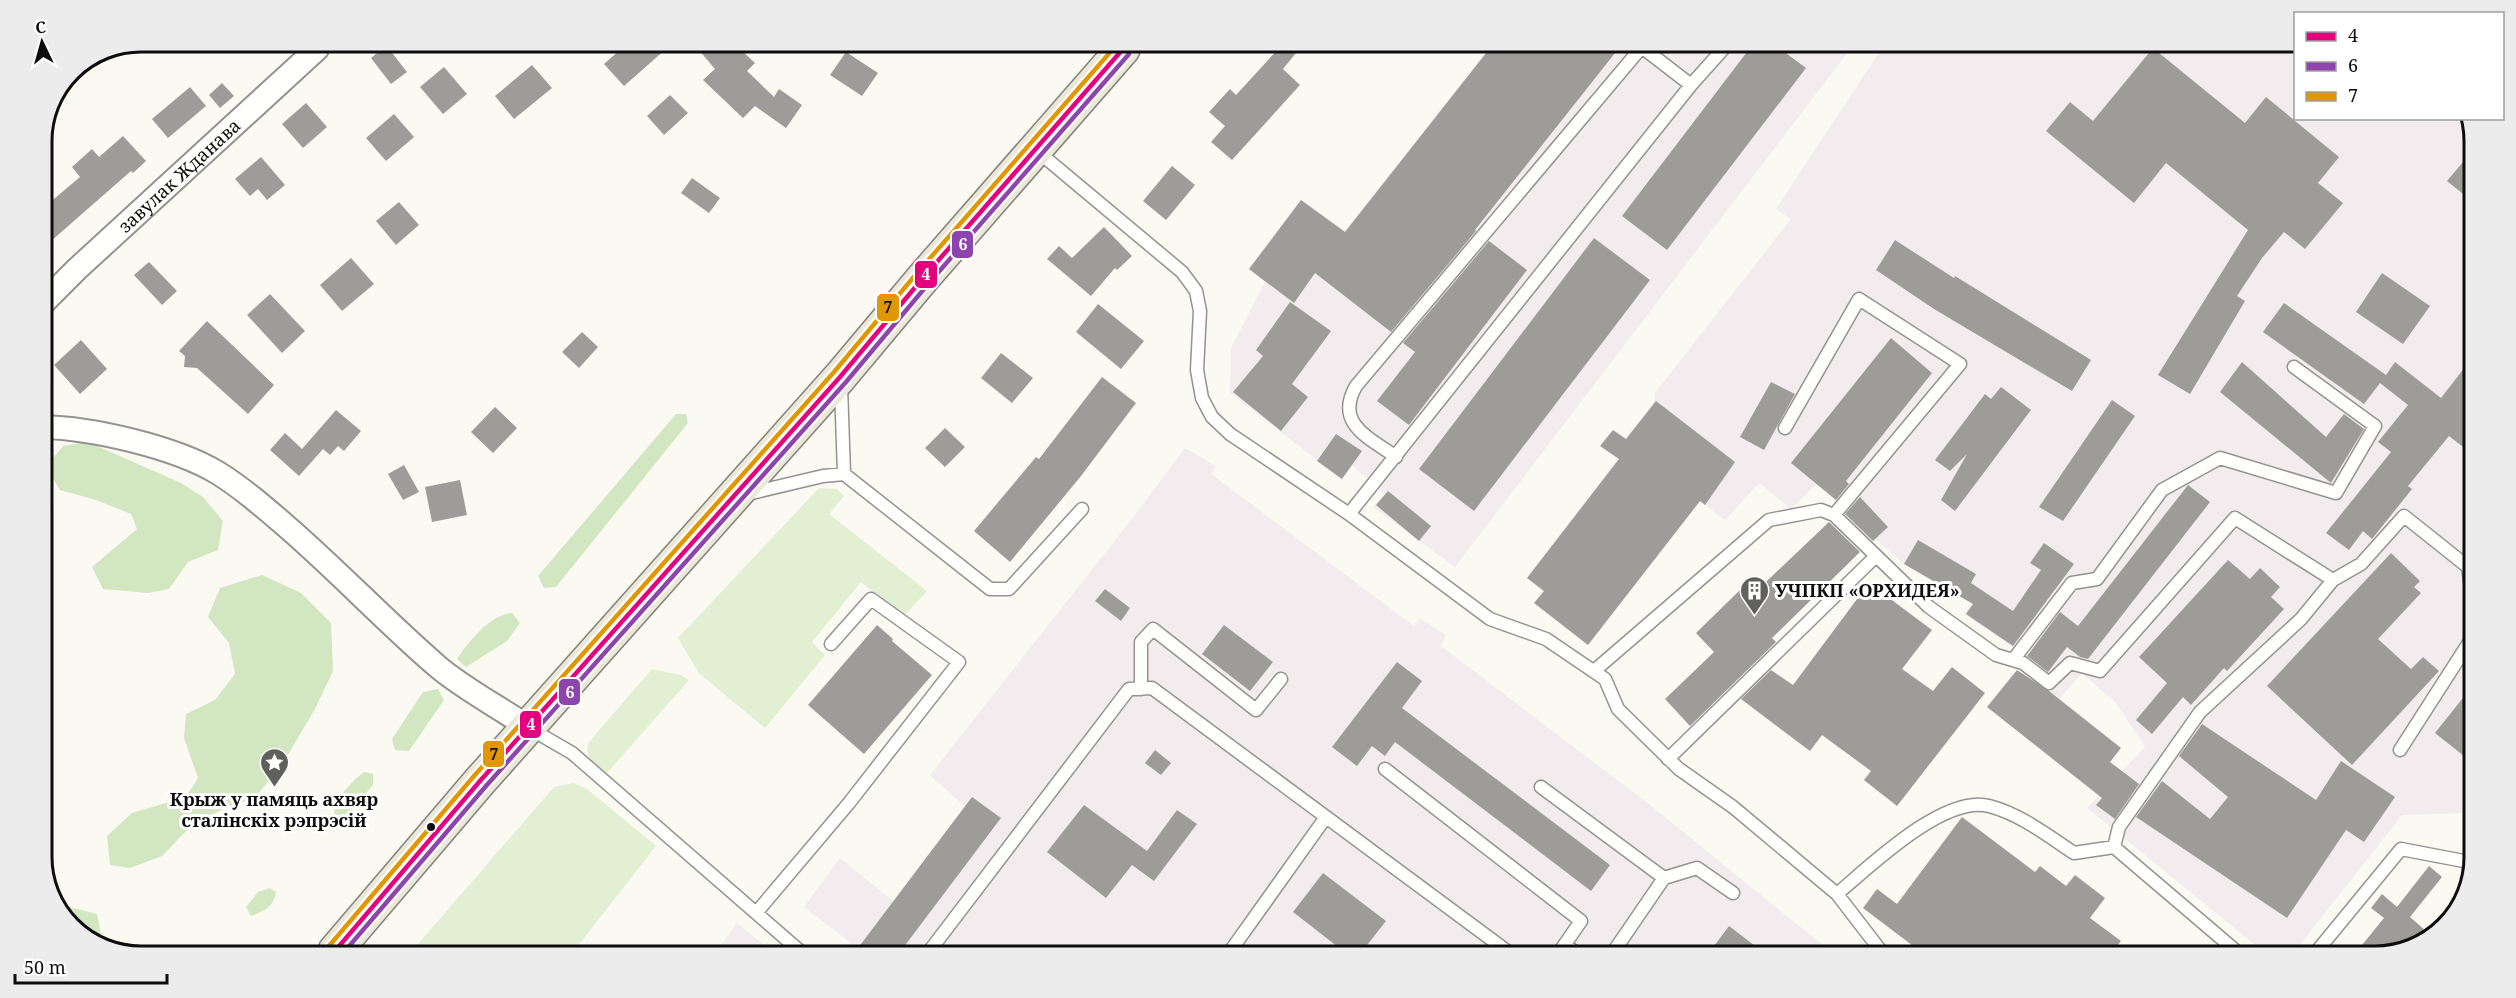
<svg xmlns="http://www.w3.org/2000/svg" width="2516" height="998" viewBox="0 0 2516 998" font-family="'Noto Serif',serif">
<style>
.industrial{fill:#f2ecef}
.green{fill:#e2efd3}
.forest{fill:#d2e7c1}
.building{fill:#9e9c98}
.lines{fill:none;stroke-linecap:round;stroke-linejoin:round}
.lane-casing{stroke:#949390;stroke-width:15}
.street-casing{stroke:#949390;stroke-width:26}
.primary-casing{stroke:#81817d;stroke-width:36}
.lane{stroke:#fefefd;stroke-width:12}
.street{stroke:#fefefd;stroke-width:22}
.primary{stroke:#ebe8d9;stroke-width:33}
.bus-1-casing{stroke:#fff;stroke-width:9}
.bus-2-casing{stroke:#fff;stroke-width:9}
.bus-3-casing{stroke:#fff;stroke-width:9}
.bus-1{stroke:#e5007d;stroke-width:4.5}
.bus-2{stroke:#8e44ad;stroke-width:4.5}
.bus-3{stroke:#e09701;stroke-width:4.5}
.bus-dot{fill:#0d0d0d;stroke:#fff;stroke-width:2}
.labels{text-anchor:middle;dominant-baseline:central;stroke-width:6;stroke-linejoin:round;paint-order:stroke}
.street-label{font-size:18px;fill:#0d0d0d;stroke:#fff}
.poi-label{font-size:18px;font-weight:bold;fill:#0d0d0d;stroke:#fff;text-anchor:start}
.rim{fill:none;stroke:#0d0d0d;stroke-width:3}
.line-badge{stroke:#fff;stroke-width:2}
.badge-label{font-size:16px;text-anchor:middle;font-weight:bold;fill:#fff}
.pale-badge-label{font-size:16px;text-anchor:middle;font-weight:bold;fill:#111}
</style>
<rect width="100%" height="100%" fill="#faf9f2"/>
<path class="industrial" d="M1486 48H1851L1455 567 1373 507 1385 494 1352 465 1342 479 1230 393 1231 348 1265 282 1249 269 1301 200 1345 231 1488 50Z
M1882 48H2295L2296 118 2468 119 2474 135 2469 809 2466 813 2402 815 2291 956H2269L2087 808 2145 747 2116 703 2082 673 2059 699 2019 667 2058 618 2045 607 2016 649 1964 614 1982 591 1962 598 1904 564 1875 539 1849 511 1816 484 1791 509 1759 483 1725 520 1700 501 1588 645 1534 603 1543 591 1527 578 1618 459 1600 446 1613 430 1626 439 1655 401V393L1791 219 1776 209Z
M1185 448 1216 466 1211 474 1414 626 1420 618 1446 635 1441 646 1650 805 1835 955 845 952 851 943 804 907 840 858 893 901 965 807 930 775 1135 515Z
M737 923 772 952H716Z"/>
<path class="green" d="M819 488 837 489 844 496 829 514 927 591 904 616 861 582 812 642 825 655 765 728 699 673 678 638Z
M652 669 681 675 689 680 607 773C596 764 583 758 589 742Z
M574 783 587 789 656 846 573 952 412 951 554 787Z"/>
<path class="forest" d="M676 414H686L688 423 556 587 544 588 538 576Z
M88 442 181 483 203 497 223 521 218 550 188 562 169 589 148 593 103 589 92 567 137 529 131 514 96 500 60 490 46 467 63 446Z
M262 575 301 593 331 623 333 671 315 709 283 763 255 798 226 807 188 829 162 856 130 868 110 865 107 836 132 813 186 797 198 778 184 738 186 714 215 700 235 674 229 643 208 617 220 588Z
M512 613 520 623 507 641 466 667 457 659C469 641 490 615 512 613Z
M438 689 444 700 409 751 395 750 392 739 423 692Z
M364 772 373 774V785L343 820H334C333 800 349 784 364 772Z
M270 888 276 892C274 907 264 911 251 916L246 907 258 892Z
M69 907 97 914 103 946 63 917 62 915Z"/>
<path class="building" d="M1279 48H1300L1283 69 1300 85 1232 160 1211 142 1225 126 1209 112 1230 89 1236 95Z
M1490 48H1619L1475 230 1476 231 1391 332 1315 273 1294 303 1249 269 1301 200 1345 232Z
M1750 48H1779L1806 68 1667 250 1622 216Z
M2153 48 2245 123 2266 97 2339 157 2318 183 2343 203 2305 249 2284 232 2262 258 2237 296 2245 301 2190 394 2158 375 2248 230 2166 163 2134 203 2046 131 2070 102 2093 121Z
M382 49H389L407 72 391 84 371 58Z
M621 49H666L624 86 604 64Z
M698 49H740L755 63 747 71 774 97 779 89 802 105 786 128 755 106 743 118 703 80 715 69Z
M846 52 878 73 862 96 830 75Z
M532 65 552 88 514 119 495 96Z
M444 67 467 94 443 114 420 87Z
M222 83 234 96 220 108 209 95Z
M190 87 206 106 168 138 152 119Z
M670 95 688 113 664 135 647 116Z
M306 103 327 127 303 148 282 124Z
M394 114 414 137 386 161 366 138Z
M123 136 146 161 133 173 131 171 42 249V209L80 177 72 167 92 149 99 157Z
M2474 149 2473 202 2447 181Z
M261 157 285 185 267 200 258 189 250 196 235 179Z
M1172 166 1195 185 1166 220 1143 201Z
M692 178 720 198 709 213 681 193Z
M399 202 419 225 396 245 376 221Z
M1104 227 1132 256 1117 270 1115 268 1091 296 1047 259 1059 246 1072 258Z
M1594 238 1650 280 1474 511 1419 469Z
M1895 240 1954 278 1955 276 2091 360 2072 391 1934 309 1876 270Z
M1489 241 1527 270 1409 425 1377 401 1415 352 1403 343Z
M351 258 374 284 342 311 320 285Z
M149 262 177 291 162 305 134 275Z
M2382 273 2430 306 2403 344 2356 312Z
M270 294 305 331 282 353 247 315Z
M1290 302 1331 331 1292 384 1308 397 1281 431 1233 392 1263 356 1256 350Z
M2284 303 2386 375 2395 362 2441 398 2472 358V454L2449 436 2408 486 2412 489 2372 539 2363 531 2349 550 2326 533 2391 452 2378 442 2408 405 2380 383 2364 404 2263 332Z
M1098 304 1144 341 1121 369 1076 332Z
M207 321 274 385 248 414 197 368 184 367 185 356 179 351Z
M582 332 598 347 579 368 562 352Z
M1891 338 1932 373 1846 481 1849 484 1836 500 1791 463Z
M81 340 107 369 80 394 54 365Z
M1001 353 1033 378 1012 403 981 378Z
M2242 362 2326 437 2344 414 2364 429 2331 483 2220 392Z
M1102 377 1136 403 1081 476 1010 562 974 531 1036 457 1039 459Z
M1771 382 1795 394 1764 450 1740 437Z
M2001 387 2031 410 1955 511 1941 500 1967 454 1950 471 1935 460 1985 394 1991 399Z
M2112 400 2135 416 2063 521 2039 507Z
M1656 401 1735 462 1705 505 1700 501 1588 645 1534 603 1544 591 1527 578 1619 459 1600 446 1613 430 1626 439Z
M495 407 517 428 493 453 471 432Z
M336 410 361 431 344 451 338 446 330 455 323 449 299 476 270 450 285 433 302 449Z
M945 428 965 447 945 467 925 448Z
M1336 434 1362 451 1342 479 1317 461Z
M404 465 419 492 403 500 388 474Z
M460 480 467 515 432 522 425 487Z
M2188 485 2210 502 2088 659 2080 657 2067 647 2048 672 2027 656 2060 612 2078 626Z
M1388 491 1431 526 1419 541 1376 505Z
M1860 497 1888 527 1873 541 1845 514Z
M1829 522 1860 552 1772 638 1776 642 1690 726 1665 699 1714 652 1696 633 1740 590 1748 599Z
M1918 540 1976 574 1971 583 2013 611 2041 570 2030 563 2044 543 2074 564 2013 646 1966 614 1973 604 1904 564Z
M2391 553 2420 581 2414 587 2421 593 2378 639 2411 669 2423 657 2439 671 2352 765 2267 686Z
M2228 560 2250 579 2260 568 2280 587 2271 597 2284 609 2227 671 2224 668 2191 705 2183 697 2152 734 2136 720 2167 683 2139 657Z
M1869 583 1932 630 1902 669 1933 691 1952 667 1985 693 1897 806 1864 780 1871 771 1822 735 1810 751 1741 699 1771 670 1793 685Z
M1105 589 1130 608 1121 621 1095 601Z
M877 625 893 639 892 641 932 675 864 754 808 705Z
M1224 625 1273 662 1250 691 1202 654Z
M1397 662 1422 681 1402 708 1610 865 1591 891 1395 742 1385 756 1372 746 1357 766 1332 747Z
M2017 670 2049 691 2121 748 2110 762 2139 784 2115 819 2096 805 2102 798 1987 707Z
M2470 689V743L2469 760 2435 733Z
M2202 724 2316 800 2341 761 2395 797 2364 842 2346 830 2287 918 2136 817 2162 781 2210 819 2228 797 2179 756Z
M1155 750 1171 763 1161 775 1145 763Z
M972 797 1001 818 900 952H855Z
M1084 805 1147 851 1177 810 1197 824 1154 881 1132 865 1106 898 1047 852Z
M1962 817 2035 872 2040 866 2066 886 2075 875 2105 898 2090 918 2121 941 2110 955H1925L1863 908 1877 889 1897 904Z
M2429 866 2442 877 2410 917 2426 931 2416 943 2375 956H2353L2384 918 2371 908 2382 894 2397 907Z
M1323 873 1386 921 1360 954H1347L1293 912Z
M1729 926 1767 955 1708 954Z"/>
<g class="lines">
<defs>
<path id="lane" d="M1643 48 1691 85
M1036 150 1182 272 1196 291 1200 311 1197 370 1202 398 1212 417 1230 434 1349 514 1490 619 1546 639 1605 679 1618 709 1679 769 1733 807 1837 894C1869 867 1944 794 1989 806 2020 814 2047 835 2074 853L2114 847 2242 956
M841 386 844 474
M1396 457C1370 438 1334 424 1356 386L1641 48
M747 494 823 476 844 474 990 589H1009L1082 509
M1349 514 1691 85 1724 48
M1834 515 1929 607 1996 655 2023 663 2049 683 2070 663 2100 671 2235 518 2333 580 2361 564 2404 516 2468 567 2471 588
M2013 660 2072 583 2097 579 2162 490 2220 458 2336 493 2375 426 2294 367
M1594 671 1769 520 1821 510 1834 515 1960 364 1859 299 1785 428
M1141 689V642L1153 629 1256 710 1281 679
M529 728 572 753 801 952
M2400 750 2470 641
M1668 759 1876 556
M1385 769 1581 921 1565 944
M1541 787 1664 878 1612 954
M2114 847 2119 827 2200 712 2301 619 2333 580
M1664 878 1697 868 1733 893
M1837 894 1884 955
M756 913 849 803 959 662 871 599 831 644
M928 953 1129 689 1152 688 1511 954
M1229 953 1326 817
M1558 954 1565 944 1577 954
M2313 956 2401 849 2469 862"/>
<g id="street">
<path id="s1" d="M42 304 77 269 317 49"/>
<path d="M42 427C92 428 175 447 218 473 242 488 264 507 286 526 338 571 385 621 437 666 461 687 500 708 528 727"/>
</g>
<path id="primary" d="M335 951 480 781 840 377 923 278 1123 49"/>
</defs>
<use href="#lane" class="lane-casing"/>
<use href="#street" class="street-casing"/>
<use href="#primary" class="primary-casing"/>
<use href="#lane" class="lane"/>
<use href="#street" class="street"/>
<use href="#primary" class="primary"/>
<defs>
<path id="bus-1" d="M335 951 480 781 840 377 923 278 1123 49"/>
<path id="bus-2" d="M345 951 486 786 846 382 929 283 1129 54"/>
<path id="bus-3" d="M329 946 474 776 834 372 917 273 1113 49"/>
</defs>
<use href="#bus-1" class="bus-1-casing"/>
<use href="#bus-2" class="bus-2-casing"/>
<use href="#bus-3" class="bus-3-casing"/>
<use href="#bus-1" class="bus-1"/>
<use href="#bus-2" class="bus-2"/>
<use href="#bus-3" class="bus-3"/>
</g>
<defs>
<symbol id="building-pin" viewBox="-11 -11 22 30"><path d="M0 17L-7.5 6A9.5 9.5 0 1 1 7.5 6Z" fill="#60605d" stroke="#fff"/><path d="M-4-6H4V6H1V3H-1V6H-4ZM-2.5-4.3h1.7v1.8h-1.7ZM.8-4.3h1.7v1.8H.8ZM-2.5-1h1.7V.8h-1.7ZM.8-1h1.7V.8H.8Z" fill="#fff"/></symbol>
<symbol id="sight-pin" viewBox="-11 -11 22 30"><path d="M0 17L-7.5 6A9.5 9.5 0 1 1 7.5 6Z" fill="#60605d" stroke="#fff"/><path d="M0-6L1.8-2.2L6-1.7L2.9 1.2L3.7 5.4L0 3.3L-3.7 5.4L-2.9 1.2L-6-1.7L-1.8-2.2Z" fill="#fff"/></symbol>
</defs>
<g fill-rule="evenodd">
<use href="#building-pin" x="1738" y="574" width="33" height="45"/>
<use href="#sight-pin" x="258" y="746" width="33" height="45"/>
</g>
<circle class="bus-dot" cx="431" cy="827" r="5"/>
<g class="labels">
<g class="street-label">
<text stroke="none"><textPath href="#s1" startOffset="188">завулак Жданава</textPath></text>
</g>
<g class="poi-label">
<text x="1775" y="590">УЧПКП «ОРХИДЕЯ»</text>
<text x="274" y="799" text-anchor="middle">Крыж у памяць ахвяр<tspan x="274" dy="21">сталінскіх рэпрэсій</tspan></text>
</g>
</g>
<path d="M0 0H2516V998H0ZM141 52H2375A89 89 0 0 1 2464 141V857A89 89 0 0 1 2375 946H141A89 89 0 0 1 52 857V141A89 89 0 0 1 141 52Z" fill="#ececec" fill-rule="evenodd"/>
<path class="rim" d="M141 52H2375A89 89 0 0 1 2464 141V857A89 89 0 0 1 2375 946H141A89 89 0 0 1 52 857V141A89 89 0 0 1 141 52Z"/>
<g class="line-badge">
<rect x="951" y="230" width="23" height="29" rx="6" fill="#8e44ad"/>
<rect x="914" y="260" width="24" height="29" rx="6" fill="#e5007d"/>
<rect x="876" y="293" width="24" height="29" rx="6" fill="#e09701"/>
<rect x="558" y="678" width="23" height="28" rx="6" fill="#8e44ad"/>
<rect x="519" y="710" width="23" height="29" rx="6" fill="#e5007d"/>
<rect x="482" y="740" width="23" height="28" rx="6" fill="#e09701"/>
</g>
<g class="badge-label">
<text x="963" y="250">6</text>
<text x="926" y="280">4</text>
<text x="570" y="698">6</text>
<text x="531" y="730">4</text>
</g>
<g class="pale-badge-label">
<text x="888" y="313">7</text>
<text x="494" y="760">7</text>
</g>
<rect x="2294" y="12" width="210" height="108" fill="#ffffff" stroke="#9e9e9e" stroke-width="1.5"/>
<rect x="2306" y="32" width="30" height="9" fill="#e5007d" stroke="#9e9e9e" stroke-width="1.5"/>
<text x="2348" y="42" font-size="18" fill="#0d0d0d">4</text>
<rect x="2306" y="62" width="30" height="9" fill="#8e44ad" stroke="#9e9e9e" stroke-width="1.5"/>
<text x="2348" y="72" font-size="18" fill="#0d0d0d">6</text>
<rect x="2306" y="92" width="30" height="9" fill="#e09701" stroke="#9e9e9e" stroke-width="1.5"/>
<text x="2348" y="102" font-size="18" fill="#0d0d0d">7</text>
<g transform="translate(42 42) rotate(355)" stroke="#ffffff" stroke-width="4.5" paint-order="stroke">
<path d="M0-4.5L10 22L0 15L-10 22Z" fill="#0d0d0d"/>
<text y="-9" font-size="16" font-weight="bold" text-anchor="middle" fill="#0d0d0d">С</text>
</g>
<path d="M15 974v9h152v-9" fill="none" stroke="#0d0d0d" stroke-width="3"/>
<text x="24" y="974" font-size="18" fill="#0d0d0d" stroke="#ffffff" stroke-width="4.5" paint-order="stroke">50 m</text>
</svg>
